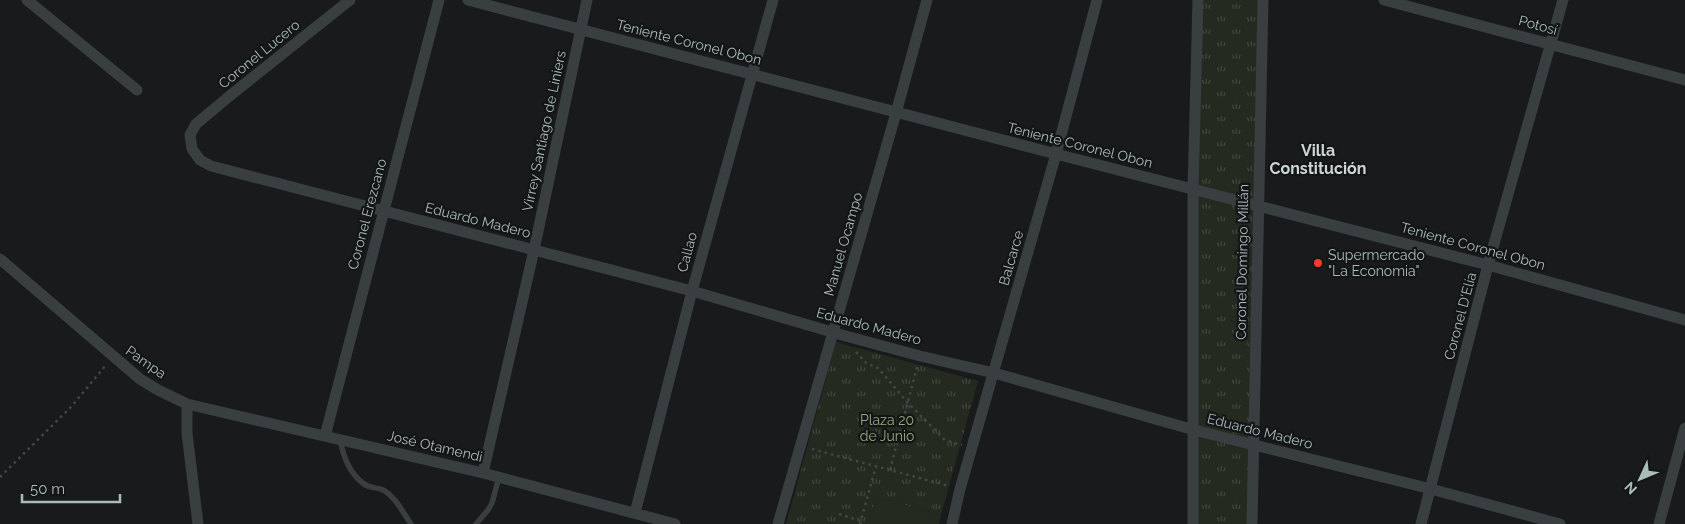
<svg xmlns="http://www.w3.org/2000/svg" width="1685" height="524" viewBox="0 0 1685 524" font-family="Raleway,sans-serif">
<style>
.grass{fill:url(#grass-tufts)}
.pitch{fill:#242a20}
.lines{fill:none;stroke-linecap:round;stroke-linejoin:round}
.path{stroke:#3f4748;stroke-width:2.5;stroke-dasharray:2.5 4;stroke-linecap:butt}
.service{stroke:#393f41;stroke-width:5.5}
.minor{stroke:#393f41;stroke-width:11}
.poi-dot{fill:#ff382d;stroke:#141516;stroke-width:2}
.labels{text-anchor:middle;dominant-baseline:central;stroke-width:4.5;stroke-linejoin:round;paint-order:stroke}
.street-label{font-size:14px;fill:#aabbbc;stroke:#141516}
.poi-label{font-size:14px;fill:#aabbbc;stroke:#141516;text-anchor:start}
.park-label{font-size:14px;fill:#96a97f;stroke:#141516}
.quarter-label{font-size:16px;font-weight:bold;fill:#ccd6d8;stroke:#141516}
</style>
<defs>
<pattern id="grass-tufts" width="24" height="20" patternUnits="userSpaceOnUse" patternTransform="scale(1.25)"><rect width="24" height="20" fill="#242a20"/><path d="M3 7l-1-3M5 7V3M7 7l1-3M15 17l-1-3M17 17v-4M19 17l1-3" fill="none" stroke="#41473e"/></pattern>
</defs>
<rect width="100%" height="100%" fill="#191a1b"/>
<path class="grass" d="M1198 0H1263L1252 524H1193Z
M836 342 978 381 941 515 876 497 869 524H786Z"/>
<path class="pitch" d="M876 497 941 515 939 524H869Z"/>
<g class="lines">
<path class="path" d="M856 352 866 363 878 368 908 403 945 440 962 445
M812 449 949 486
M890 470 917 367
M0 477 70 408 107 364
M839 514 861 521
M860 524 876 466"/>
<path class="service" d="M340 439C343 456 350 474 364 484 369 488 377 487 383 490 395 496 403 513 411 524
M476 524 488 510 492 503 499 477"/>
<path class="minor" d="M27 0 137 90
M350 0 232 94 196 124 190 135 192 149 200 160 211 166 692 291 842 335 920 356 994 373 1194 430 1431 489 1560 524
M468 0 1056 154 1488 265 1685 320
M1384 0 1685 80
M0 259 140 379 158 390 187 404 483 473 675 524
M187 404V433L198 524
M325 436 439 0
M483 473 534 250 587 0
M635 513 692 291 773 0
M778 524 896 113 927 0
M952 524 960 489 1056 154 1097 0
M1193 524V189L1198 0
M1252 524 1263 0
M1421 524 1488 265 1563 0
M1659 524 1685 428"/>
</g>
<circle class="poi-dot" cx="1318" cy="263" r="5"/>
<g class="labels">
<g class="street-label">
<text transform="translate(1538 25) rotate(15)">Potosí</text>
<text transform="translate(689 42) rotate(14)">Teniente Coronel Obon</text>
<text transform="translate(259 54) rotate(-39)">Coronel Lucero</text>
<text transform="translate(544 131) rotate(-78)">Virrey Santiago de Liniers</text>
<text transform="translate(1080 145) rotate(14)">Teniente Coronel Obon</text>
<text transform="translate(367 214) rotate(-75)">Coronel Erezcano</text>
<text transform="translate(478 220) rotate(14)">Eduardo Madero</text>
<text transform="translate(843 244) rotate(-74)">Manuel Ocampo</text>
<text transform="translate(1473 246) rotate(15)">Teniente Coronel Obon</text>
<text transform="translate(687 252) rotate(-75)">Callao</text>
<text transform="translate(1011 258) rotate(-74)">Balcarce</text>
<text transform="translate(1242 262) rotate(-89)">Coronel Domingo Millán</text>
<text transform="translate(1460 316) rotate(-75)">Coronel D'Elía</text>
<text transform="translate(869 326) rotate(15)">Eduardo Madero</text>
<text transform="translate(146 362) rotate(35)">Pampa</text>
<text transform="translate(1260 431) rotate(14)">Eduardo Madero</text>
<text transform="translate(435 446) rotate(13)">José Otamendi</text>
</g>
<g class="poi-label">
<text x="1328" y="255">Supermercado<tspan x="1328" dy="16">"La Economia"</tspan></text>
</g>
<g class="park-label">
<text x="887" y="420">Plaza 20<tspan x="887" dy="16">de Junio</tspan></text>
</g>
<g class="quarter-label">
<text x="1318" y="150">Villa<tspan x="1318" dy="18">Constitución</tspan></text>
</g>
</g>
<g transform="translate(1640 479) rotate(226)" stroke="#141516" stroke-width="4" paint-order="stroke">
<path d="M0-4L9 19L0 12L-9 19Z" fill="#aabbbc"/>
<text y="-8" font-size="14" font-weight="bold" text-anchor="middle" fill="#aabbbc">N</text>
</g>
<path d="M22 494v8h98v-8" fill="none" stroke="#aabbbc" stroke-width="2.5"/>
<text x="30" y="494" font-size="15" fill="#aabbbc" stroke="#141516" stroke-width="4" paint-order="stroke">50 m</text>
</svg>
